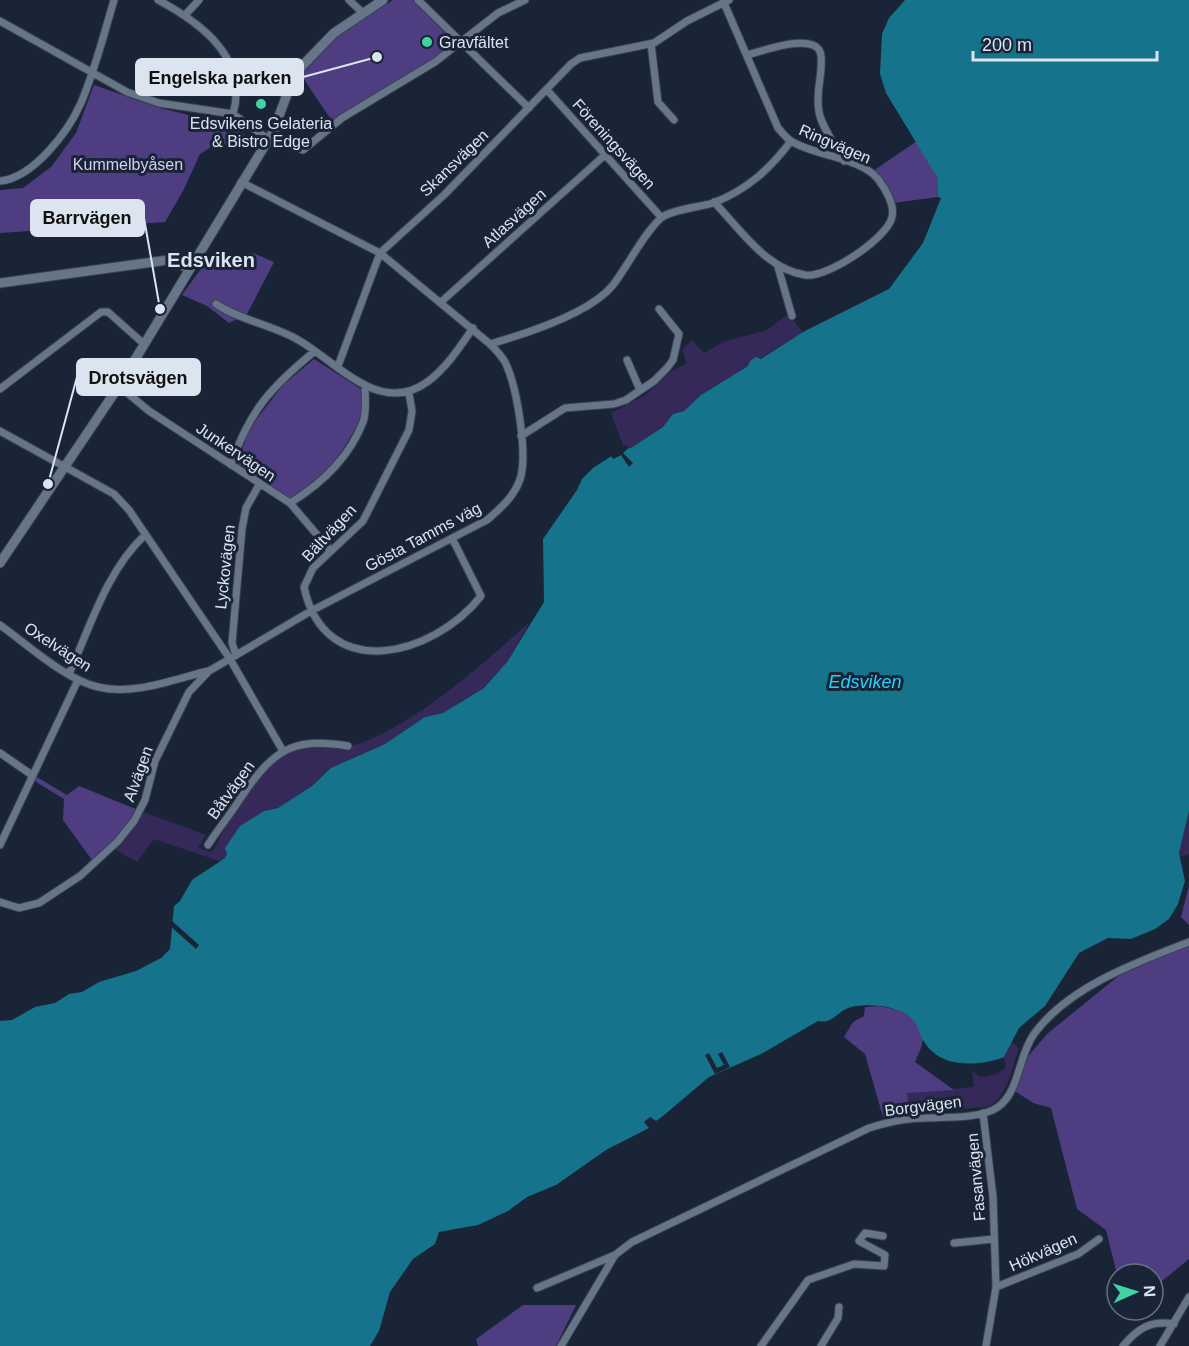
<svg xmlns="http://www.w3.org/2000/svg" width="1189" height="1346" viewBox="0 0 1189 1346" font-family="Helvetica,sans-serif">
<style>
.green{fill:#352959}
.forest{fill:#4f3d81}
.water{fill:#15738b}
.pier{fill:#192536}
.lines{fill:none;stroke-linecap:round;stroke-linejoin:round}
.minor-casing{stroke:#38414f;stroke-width:9}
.tertiary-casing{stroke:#38414f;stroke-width:11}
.minor{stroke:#677589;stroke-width:7}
.tertiary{stroke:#677589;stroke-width:9}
.poi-dot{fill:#40d4a2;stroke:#192536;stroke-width:2}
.labels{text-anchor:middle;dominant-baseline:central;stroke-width:6;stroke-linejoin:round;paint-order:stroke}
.poi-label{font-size:16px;fill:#dce4ef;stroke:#192536;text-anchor:start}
.street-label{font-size:16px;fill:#dce4ef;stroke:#192536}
.park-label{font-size:16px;fill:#d3cdf5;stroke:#192536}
.water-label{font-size:18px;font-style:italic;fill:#23d2fc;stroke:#192536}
.quarter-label{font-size:20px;font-weight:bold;fill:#dce4ef;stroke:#192536}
.leader{fill:none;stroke:#dce4ef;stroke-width:2}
.callout-dot{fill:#dce4ef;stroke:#192536;stroke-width:2}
.callout{fill:#dce4ef;stroke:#dce4ef;stroke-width:2}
.callout-label{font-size:18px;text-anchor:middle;font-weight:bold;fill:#111}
</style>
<rect width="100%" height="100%" fill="#192536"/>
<path class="green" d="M788 314 803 332 701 395 684 411 673 414 663 427 631 448H624L611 413 644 396 672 371 687 363 682 350 692 340 704 353 723 342 767 330Z
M530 622 507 662 484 688 443 713 425 717 385 744 331 768 312 786 278 808 264 811 241 826 225 859 219 861 154 839 137 862 109 846 138 810 206 835 198 848 211 852C219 845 219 837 224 829 241 802 258 774 284 755 308 738 339 753 364 742 428 715 479 666 530 622Z
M1189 811V854L1181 857 1179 854Z
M1012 1042 1019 1048C1012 1067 1008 1099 987 1107L909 1113 906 1093 974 1087 972 1071 981 1077 997 1074 1006 1067 1004 1057Z"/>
<path class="forest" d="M393 0H413L456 43 427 65 332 121 301 75 343 31Z
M94 85 160 108 237 127 250 141 226 145 219 142 200 154 183 191 165 222 0 233V190L23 188 51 167 76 133Z
M917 141 937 177 938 197 892 203 873 171Z
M253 253 274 262 247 314 229 323 207 306 182 295 208 259Z
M314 359 361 389 362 418 335 462 313 484 289 499 237 465 249 429 283 385Z
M35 776 67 795 79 786 138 810 109 846 92 860 63 820 64 799 33 780Z
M1189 886V925L1181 917Z
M1189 946V1259L1161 1282H1153V1274H1117L1106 1230 1077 1209 1051 1108 1033 1103 1015 1091 1025 1060 1047 1034 1127 969Z
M879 1006C897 1009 922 1015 923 1038 923 1045 918 1055 915 1062L954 1090 907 1093 909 1113 883 1117 865 1054 844 1037 853 1022 864 1016 865 1007Z
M523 1305H576L556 1346H478L476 1339Z"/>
<path class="water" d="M905 0H1189V811L1179 853 1185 881 1178 904 1169 919 1155 929 1131 939 1108 938 1079 953 1045 1006 1019 1028 1004 1057C984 1065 950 1068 933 1052 911 1033 928 1017 887 1007 877 1005 856 1004 846 1009 836 1014 831 1024 818 1021L761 1054 709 1077 663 1116 656 1121 650 1117 644 1122 649 1128 606 1150 556 1185 527 1197 508 1211 478 1225 439 1232 435 1244 413 1259 390 1292 379 1331 370 1346H0V1021L12 1020 35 1007 55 1003 69 994 82 992 99 982 136 971 161 958 170 949 174 906 180 901 192 880 225 858 227 854 225 848 240 826 264 811 278 808 312 786 331 768 385 744 425 717 443 713 484 688 507 662 544 602 543 539 577 490 582 479 593 468 624 448H631L663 427 673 414 684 411 701 395 748 366 750 361 756 357 761 359 803 332 889 289 923 243 941 198 938 197 937 177 886 93 880 74 882 34 889 18Z"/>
<path class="pier" d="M626 445 629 448 623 453 633 463 629 467 621 455 613 459 611 456Z
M172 921 199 945 196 949 169 925Z
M722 1052 730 1067 715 1074 705 1055 709 1053 717 1068 724 1065 718 1054Z"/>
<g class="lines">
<defs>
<path id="minor" d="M158 0C201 23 249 58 233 114
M349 0 363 13
M418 0 529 108
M186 14 199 0
M0 21 127 92 159 103 233 114 268 139
M651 44 658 102 674 120
M747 55C762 51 819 30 821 56 823 75 815 93 819 112 822 128 836 146 844 161
M547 90 661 217
M273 132 295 148 303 150 342 118 435 62 498 13 525 0
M0 181C33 178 68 132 81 103 95 70 104 34 114 0
M714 202C740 229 766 269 805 275 826 279 888 238 892 217 895 205 885 188 878 179 860 157 814 156 791 141 786 138 782 132 778 128L724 3
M778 267 792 316
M441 302 606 154
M216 304C241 321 274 325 300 341 322 354 342 374 365 385 417 412 447 366 473 328
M490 344C525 334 590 314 613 285 627 267 644 233 661 218 670 210 700 207 713 203 747 190 770 169 791 141
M627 360 640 390
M338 366 380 253 444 195 571 64 580 58 654 43 687 21 729 0
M119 386 149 411 290 503 330 550
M0 389 101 312H108L144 344
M409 393 412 411 409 430 363 521 313 568 304 587C325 685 434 656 481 596L453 540
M0 431 114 494 129 510 230 659 283 751
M521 436 565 408 614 404 626 400 654 381 667 368 673 360 679 334 659 309
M231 465C249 411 271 387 315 351
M290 503C321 484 349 458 363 422 367 412 365 396 365 385
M0 625C28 645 66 680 98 687 133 696 175 679 208 671
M236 655 232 643 242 529 246 508 259 485
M69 674C90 627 107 570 145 535
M0 753 32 775
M0 845 78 680
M208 845C218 829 230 815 240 799 271 753 290 736 348 746
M0 902 19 908 39 903 80 876 118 841 134 821 145 800 155 761 189 692 209 671 311 611 487 520C501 508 516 495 521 476 527 450 517 386 505 362 501 355 495 349 490 344L380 253 241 182
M983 1113 993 1197 996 1287 986 1346
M954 1243 994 1239
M996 1287 1078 1254 1099 1239
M537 1288 615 1255
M561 1346 615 1255 632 1242 869 1128C882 1124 895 1120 909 1119 932 1116 979 1121 998 1107 1020 1091 1018 1056 1034 1034 1068 987 1137 962 1189 942
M761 1346 808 1280 854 1264 884 1266 885 1255 859 1241 865 1233 883 1236
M821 1346 838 1318 839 1307
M1123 1346C1138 1328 1151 1320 1174 1324
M1160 1346 1189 1297"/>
<path id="tertiary" d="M0 283 168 260 188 268
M0 563 119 386 273 132 292 81 302 66 334 33 383 0"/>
</defs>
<use href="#minor" class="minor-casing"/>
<use href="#tertiary" class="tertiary-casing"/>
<use href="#minor" class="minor"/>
<use href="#tertiary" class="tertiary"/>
</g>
<g class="poi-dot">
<circle cx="427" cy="42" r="6"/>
<circle cx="261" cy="104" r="6"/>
</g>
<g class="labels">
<g class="poi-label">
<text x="439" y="42">Gravfältet</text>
<text x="261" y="123" text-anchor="middle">Edsvikens Gelateria<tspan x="261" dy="18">&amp; Bistro Edge</tspan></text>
</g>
<g class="street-label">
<text transform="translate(614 144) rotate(48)">Föreningsvägen</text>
<text transform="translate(835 144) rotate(23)">Ringvägen</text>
<text transform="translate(454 163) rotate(-44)">Skansvägen</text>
<text transform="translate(514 218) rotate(-42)">Atlasvägen</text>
<text transform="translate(236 452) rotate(34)">Junkervägen</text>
<text transform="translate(329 533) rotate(-47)">Bältvägen</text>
<text transform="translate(423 537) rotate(-28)">Gösta Tamms väg</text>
<text transform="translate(225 567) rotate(-84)">Lyckovägen</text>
<text transform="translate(58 647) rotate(33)">Oxelvägen</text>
<text transform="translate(138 774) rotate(-70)">Alvägen</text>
<text transform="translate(231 790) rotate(-54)">Båtvägen</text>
<text transform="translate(923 1106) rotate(-7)">Borgvägen</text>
<text transform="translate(976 1177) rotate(-95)">Fasanvägen</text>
<text transform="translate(1043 1252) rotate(-24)">Hökvägen</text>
</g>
<g class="park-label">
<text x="128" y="164">Kummelbyåsen</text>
</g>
<g class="water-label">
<text x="865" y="682">Edsviken</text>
</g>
<g class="quarter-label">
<text x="211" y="260">Edsviken</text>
</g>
</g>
<path class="leader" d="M377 57L303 77M160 309L144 218M48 484L77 377"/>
<g class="callout-dot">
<circle cx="377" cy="57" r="6"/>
<circle cx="160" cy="309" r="6"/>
<circle cx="48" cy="484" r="6"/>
</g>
<g class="callout">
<rect x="136" y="59" width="167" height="36" rx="6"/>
<rect x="31" y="200" width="113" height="36" rx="6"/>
<rect x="77" y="359" width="123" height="36" rx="6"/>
</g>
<g class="callout-label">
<text x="220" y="84">Engelska parken</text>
<text x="87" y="224">Barrvägen</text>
<text x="138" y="384">Drotsvägen</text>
</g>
<g transform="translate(1135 1292) rotate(87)"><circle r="28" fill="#192536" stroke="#677180" stroke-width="1.5"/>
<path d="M0-4.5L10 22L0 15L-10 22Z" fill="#40d4a2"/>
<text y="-9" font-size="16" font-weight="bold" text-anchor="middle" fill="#dce4ef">N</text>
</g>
<path d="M973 51v9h184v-9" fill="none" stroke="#dce4ef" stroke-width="3"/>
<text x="982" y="51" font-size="18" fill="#dce4ef" stroke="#192536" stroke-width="4.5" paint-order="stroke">200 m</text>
</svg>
